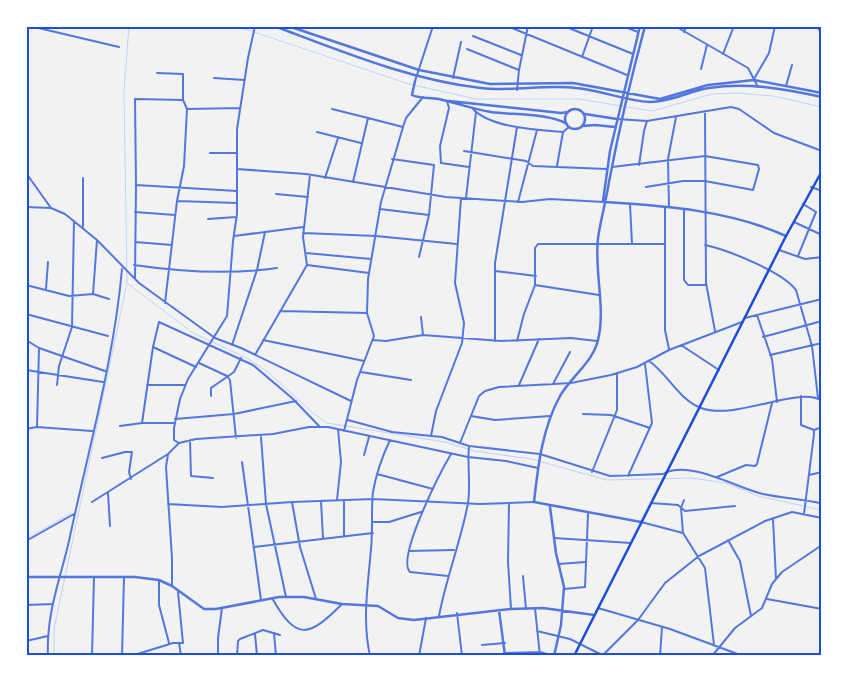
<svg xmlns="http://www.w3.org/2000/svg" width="848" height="682" viewBox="0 0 848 682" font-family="Karla,sans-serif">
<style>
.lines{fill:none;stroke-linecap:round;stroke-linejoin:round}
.stream{stroke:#bfd3fe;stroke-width:1}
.minor{stroke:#5277de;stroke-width:2}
.tertiary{stroke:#5277de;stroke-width:2.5}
.secondary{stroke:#1d4ed8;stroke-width:2.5}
.neatline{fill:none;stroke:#1d4ed8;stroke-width:2}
</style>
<rect width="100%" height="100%" fill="#f2f2f2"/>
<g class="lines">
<path class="stream" d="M236 26 409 84 476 99H579L652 111 712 94 737 93 773 96 822 107
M127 283 193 333 245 357 268 372 313 413 327 423 445 442 475 451 531 459 607 480 692 478 726 483 758 496 822 510
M26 539 71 513
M54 656V629L127 283 124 91 129 26"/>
<path class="minor" d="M30 26 119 47
M507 26 627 75
M564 26 633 54
M622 26 638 32
M675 26 748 68 758 87
M816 26 822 33
M684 32 686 26
M473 36 521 55
M467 49 519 70
M723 54 734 26
M582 57 593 26
M701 69 707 45
M157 73 183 74V100L187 109 184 166 177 201 165 303
M214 78 244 80
M453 78 461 42
M754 79 769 53 775 26
M415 81 433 26
M786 86 792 65
M517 90 519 70 528 26
M183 100 135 99 136 185 237 191
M447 101 449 108 440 146 441 163 469 167
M187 109 240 108
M332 109 368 118 353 182
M473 109C491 128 538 130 563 132
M705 111 706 283 715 331
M368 118 403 127 406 118 423 97
M617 119 647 121 731 107 739 109 774 133 822 151
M317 132 361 143
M464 151 526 161 533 166 607 169
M210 153H237
M392 159 434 165 429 215 419 257
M639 165 644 131 647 121
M557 166 563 132 569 127
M612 167 705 156 758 165 759 169 753 190 705 181H683L646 187
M237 169 306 174 446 197 522 202 550 199 604 202
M26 173 51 208
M325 178 338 138
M811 187 822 191
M276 194 308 197
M466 198 476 112
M177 201 237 203
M518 202 537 130
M630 204 632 244
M26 207 51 208 65 214 97 240 139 283 215 338 241 348 351 401
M665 207V330L669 349
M669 207 668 159 676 117
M380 209 429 215
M684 209V280L688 285H706
M135 212 175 215
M208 219 236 217
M794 222 822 235
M83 227V178
M303 233 376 236 457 244
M234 236 303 227
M135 242 172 245
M705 245C728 250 783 272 796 290L812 346 818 398
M779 250 805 259 822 257
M306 253 371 259
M798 256 816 212 803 204
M134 265C182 272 229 275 277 268
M307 265 369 273
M495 271 536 276
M135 279 136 185
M26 285 69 296 93 294 109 299
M535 285 599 295
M46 289 48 262
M93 294 97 240
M280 311 367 313
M26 314 108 336
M757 315 772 359 777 402
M421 317 423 335
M745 318 822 299
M763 337 822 321
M26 340 39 348 105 371
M263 340 364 361
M373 340 386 341 423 335 501 341 571 338 597 341
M495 341V263L517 127
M517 341 524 314 535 285V248L538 244H665
M232 345 257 270 265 232
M681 345 719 370
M153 347 196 367
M255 355 307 265 303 237 310 175
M770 355 822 343
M649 361C667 373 679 400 701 408 736 421 799 385 822 401
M199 363 227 376 230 380 236 438
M26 370 103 382
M361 372 411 380
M553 384 570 352
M57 385 59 366 72 327 74 221
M147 385H185
M519 385 539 339
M211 396V388L234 372 241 358
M801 396V425L814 430V434L804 514
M583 414 611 415 650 428
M471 416 495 420 550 416
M175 419 234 414 296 401
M348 420 392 432 442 437 469 446 540 454 610 476 663 474C689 459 736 488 763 494 782 498 801 499 820 503
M142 423 153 347 159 322 253 365 292 398 320 427
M120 426 142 423H175
M37 427 39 348
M26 429 37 427 92 431
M814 430 822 427
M344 431 357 380 374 336 367 313 368 279 381 202 403 127
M431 436 436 411 462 343 464 323 455 283 461 198
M261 437 266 504 286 597
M190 440 191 476 213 478
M179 443 174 440V428L180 399 188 379 227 316 233 241 237 214V129L248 58 255 26
M460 443 479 396 485 391 499 387 571 383 611 375 637 367 669 350 742 322
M364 455 369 437
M102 458 125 452H132L129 472 131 479
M242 462 261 600
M592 472 617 410V373
M377 474 433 489
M809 475 822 472
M628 476 652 423 645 364
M717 477 746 465 755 466 757 464 772 403
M108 493 110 526
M337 500 341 462 338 429
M321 501 323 538
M92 502 168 454
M292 502 300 547 316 599
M651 503 678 505 685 511 735 506
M168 504 222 507 292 502 373 499 480 504 534 502
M509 504 508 562 511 609
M773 519 776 579
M373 522H389L421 512
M641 522 683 533 705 568 714 645
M683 533 681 508 684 500
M344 535V500
M554 538 631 543
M728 540 740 561 751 616
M26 541 74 514
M254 547 373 533
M409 551 454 550
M559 564 585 562
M448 576 410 572C396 558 441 471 451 454
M523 576 526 609
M159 580V605L169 643
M172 586V558L166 467 168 454 179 443 196 439 273 434 309 427H328L468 457 506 461 538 468
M564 589 585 587 588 514
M272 598C297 642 309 637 342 604
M767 599 822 609
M26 605 53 604
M535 608 540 656
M598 608 670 629 743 656
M457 613 462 656
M439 616C446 578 461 541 468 503 471 484 467 465 469 446
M537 631 570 639 604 656
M274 633 276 656
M255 634 257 656
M26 641 48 636
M179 643 181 656
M482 645 505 643
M505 653 540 652 554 656
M48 656C46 614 60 580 69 541 88 451 114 360 122 269
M92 656 94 577
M122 656 124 577
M131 656 173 643H183L178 592
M218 656V638L222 608
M237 656 238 641 240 639 263 630 280 635
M370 656C362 620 368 585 371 549 373 530 371 510 373 492 376 474 382 457 390 440
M419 656 426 618
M602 656 638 620 665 583 699 556 765 521 792 512 822 518
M660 656 662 627
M712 656 735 628 762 608 772 584 782 572 822 545"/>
<path class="tertiary" d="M274 26C341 51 410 80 481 88 513 92 544 84 576 88 601 90 625 101 650 102 672 102 689 91 709 88 747 82 785 89 822 97
M288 26 419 70 490 84 573 83 660 99 708 85 754 80 822 93
M415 81 412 95C420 99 430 97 439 99 456 103 473 109 491 112 512 115 550 113 567 124
M449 101 561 113 568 112
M565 119a10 10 0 1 1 20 0a10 10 0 1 1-20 0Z
M585 114 617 119
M583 126 595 125 615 127
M603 201 610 151 640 26
M604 202C665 206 729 210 786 236
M550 507 556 553 564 587 561 625 554 656
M641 522 534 502C538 466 542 429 560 396 571 377 593 362 598 340 606 308 594 271 598 238 601 218 606 201 609 182 619 129 631 78 645 26
M26 577H135L159 580 172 586 204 609H216L279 597H304L342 604 378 606 398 618 414 620 511 609 543 608 594 615
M499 610 505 656"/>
<path class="secondary" d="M574 656 786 236 822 171"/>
</g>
<rect width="848" height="682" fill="none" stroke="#ffffff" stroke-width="55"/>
<rect x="28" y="28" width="792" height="626" class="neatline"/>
</svg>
